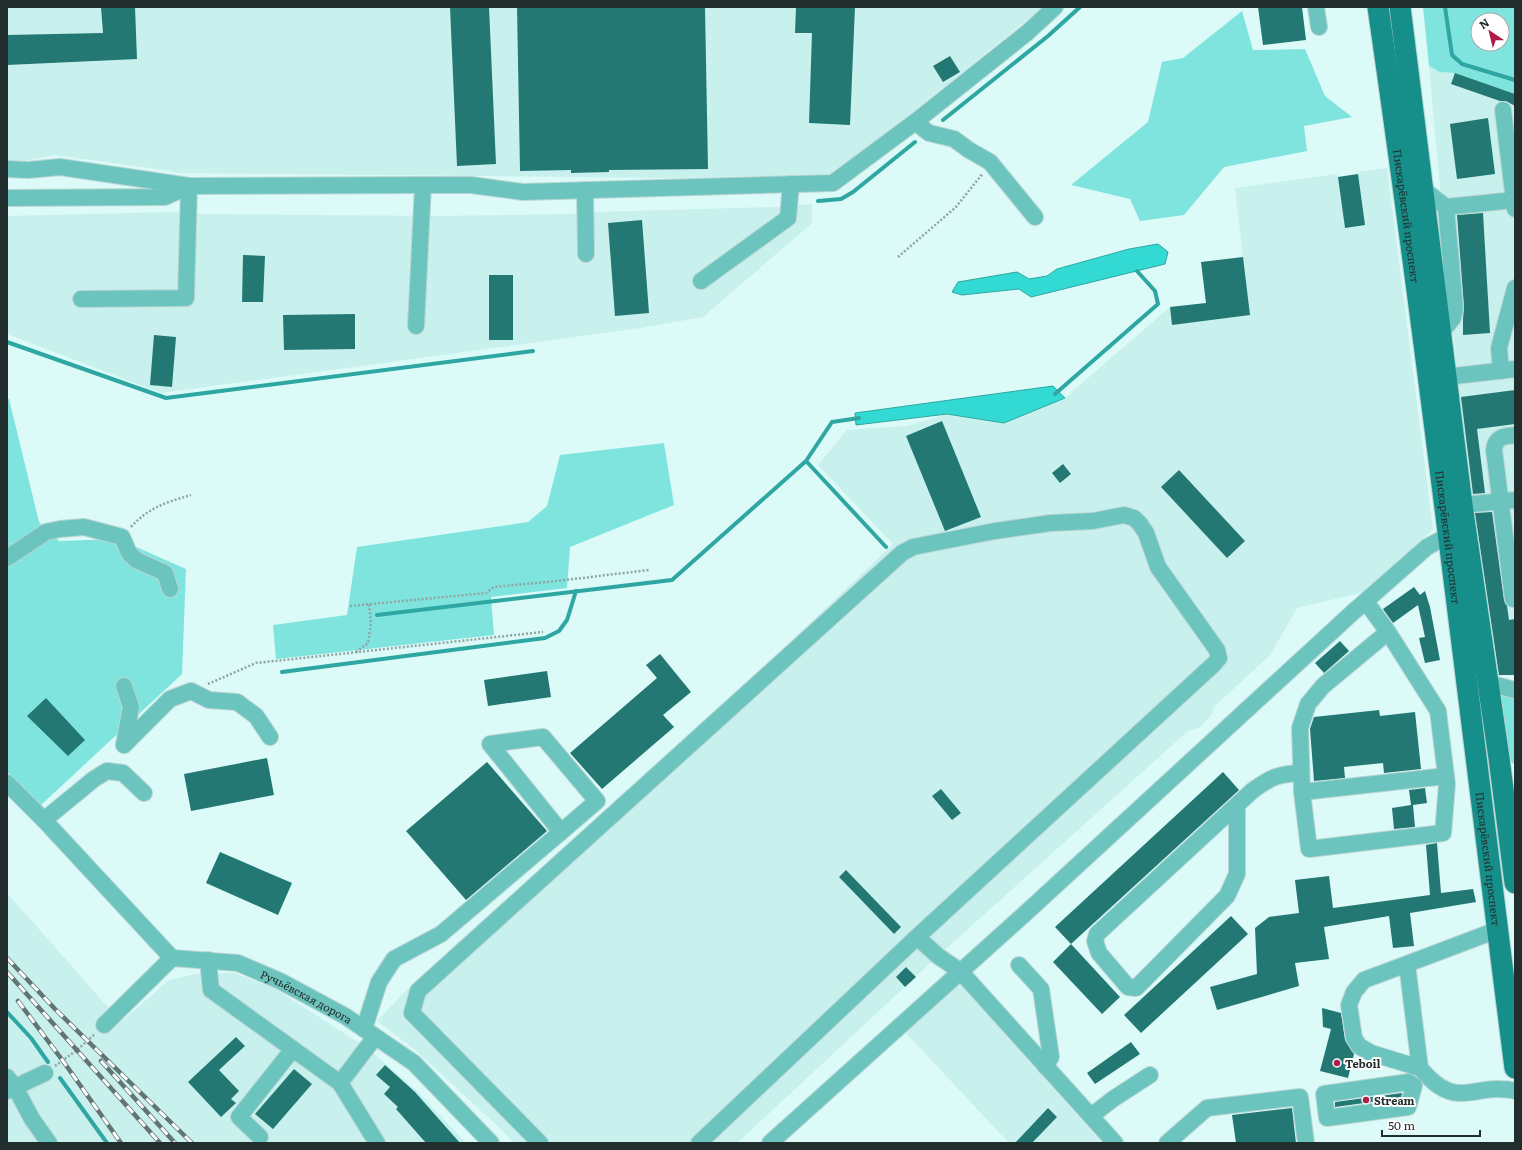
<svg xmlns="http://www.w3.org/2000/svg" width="1522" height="1150" viewBox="0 0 1522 1150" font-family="Literata,serif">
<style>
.built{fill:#c8f0ed}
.green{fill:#80e4de;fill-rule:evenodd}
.water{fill:#33dad3;stroke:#2ea6a1}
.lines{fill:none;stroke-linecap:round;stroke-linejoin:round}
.stream{stroke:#2ea6a1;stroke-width:4}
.building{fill:#247874}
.minor-casing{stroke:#bad5d3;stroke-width:18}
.major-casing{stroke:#bad5d3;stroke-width:23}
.path{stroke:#8ea5a3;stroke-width:2.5;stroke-dasharray:2 2;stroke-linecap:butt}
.minor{stroke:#6cc4be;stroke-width:16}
.major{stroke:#168e89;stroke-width:21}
.rail-casing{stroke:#627573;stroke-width:4.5}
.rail{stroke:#fff;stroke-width:3;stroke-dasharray:9;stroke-linecap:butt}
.poi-dot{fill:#af1c49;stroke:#fff;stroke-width:1.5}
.labels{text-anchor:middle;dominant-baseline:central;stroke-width:4;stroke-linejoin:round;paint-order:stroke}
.street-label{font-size:11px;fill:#222e2d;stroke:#fff}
.poi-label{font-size:11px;font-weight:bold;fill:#222e2d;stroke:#fff;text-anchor:start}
</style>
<rect width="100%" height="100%" fill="#dbfaf8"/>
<path class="built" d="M7 7H1043L836 174 679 178 177 173 171 171 55 155 7 164Z
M1429 66 1440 72 1455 73 1515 94V675L1495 676 1478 550 1458 385Z
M1387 168 1433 529 1369 589 1360 593 1297 608 1270 655 1214 707 1212 714 1199 728 1189 730 938 956 737 1143H514L503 1131 414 1049 377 1021 404 993 715 713 893 544 818 465 847 430 907 426 947 414 1004 423 1065 398 1170 307 1206 303 1201 262 1243 257 1235 188 1337 174 1338 177 1358 174 1357 172Z
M812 204V223L703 317 640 328 161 393 7 334V216L173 212 201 214 435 216 573 214 597 212 777 207Z
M7 893 121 1022 169 980 196 974 234 973 274 988 367 1048 417 1091 466 1143H7Z
M959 983 1102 1143H1009L905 1032Z"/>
<path class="green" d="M1423 7H1515V94L1455 73 1440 72 1429 66ZM1478 20H1502V44H1478Z
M1242 11 1253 50 1305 49 1325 96 1352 117 1304 126 1307 151 1224 167 1184 215 1140 221 1130 199 1071 185 1148 122 1162 62 1183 58Z
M7 399H9L39 522 59 541 118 539 186 569 182 674 41 805 7 772Z
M664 443 674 505 570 547 567 588 491 597 494 635 276 659 273 625 347 615 357 547 528 522 547 506 560 455Z
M1499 694 1515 696V765L1510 761Z"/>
<path class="water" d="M1158 244 1168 252 1165 264 1031 297 1019 289 962 295 952 292 958 282 1017 272 1029 279 1047 276 1057 269 1129 249Z
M1053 386 1065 398 1004 423 947 414 856 425 855 413Z"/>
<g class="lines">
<path class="stream" d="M1445 7 1452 55 1462 64 1515 80
M943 120 1048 36 1080 7
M818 201 841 199 853 192 915 142
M7 342 166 398 533 351
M1055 394 1158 304 1155 291 1137 271
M806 461 832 422 859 418
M377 615 672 580 806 461 886 547
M282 672 545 638 559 631 567 620 576 591
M7 1012 31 1038 48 1062
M60 1078 107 1143"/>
</g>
<path class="building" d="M101 7H135L137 59 7 65V35L103 33Z
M450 7H489L496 164 457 166Z
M517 7H705L708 169 609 170V172L571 173V170L520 171Z
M796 7H855L850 125 809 123 812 33H795Z
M1258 7H1302L1306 40 1263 45Z
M950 56 960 72 943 82 933 66Z
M1455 73 1515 94V106L1506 101H1500L1451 84Z
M1488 118 1495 174 1457 179 1450 124Z
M1358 174 1365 225 1345 228 1338 177Z
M1483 213 1490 333 1463 335V319L1464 307 1457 215Z
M642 220 649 313 615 316 608 223Z
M243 255 265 256 263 302H242Z
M1243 257 1250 315 1172 325 1170 307 1206 303 1201 262Z
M489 275H513V340H489Z
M355 314V349L284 350 283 315Z
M154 335 176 337 172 387 150 385Z
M1515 390V424L1477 429 1485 493 1473 494 1461 397Z
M942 421 981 517 945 531 906 436Z
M1063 464 1071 474 1060 483 1052 473Z
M1179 470 1245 541 1227 558 1161 487Z
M1492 512 1504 600 1507 606 1509 620 1515 619V675H1499L1475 513Z
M1414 587 1420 595 1425 591 1430 607 1440 660 1425 663 1419 638 1425 637 1418 605 1393 623 1383 609Z
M1340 641 1349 651 1324 673 1315 663Z
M660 654 691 692 663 715 674 727 602 789 570 753 657 678 646 665Z
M547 671 551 697 488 706 484 680Z
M46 698 85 740 68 756 27 716Z
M1379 710 1380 716 1415 712 1421 769 1384 773 1383 763 1344 767 1345 778 1314 781 1310 729 1314 717Z
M267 758 274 795 191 811 184 774Z
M487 762 547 831 466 900 406 831Z
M1223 772 1239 790 1071 944 1055 927Z
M1425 788 1427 803 1413 805 1415 827 1394 829 1392 808 1411 805 1409 790Z
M941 789 961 813 952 820 932 796Z
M1437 843 1441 893 1473 889 1476 902 1410 913 1414 946 1393 948 1389 916 1324 927 1329 959 1295 963 1299 986 1217 1010 1210 987 1257 974 1255 928 1269 917 1299 913 1295 880 1329 876 1333 908 1430 895 1426 845Z
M220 852 292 883 278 915 206 883Z
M846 870 901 927 894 934 839 877Z
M1231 916 1248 934 1141 1033 1124 1015Z
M1071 944 1120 997 1102 1014 1053 962Z
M906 967 916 977 905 987 896 977Z
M1322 1008 1341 1013 1345 1040 1354 1054 1348 1078 1320 1071 1331 1029 1323 1027Z
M236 1037 245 1046 219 1070 239 1091 231 1099 236 1103 221 1117 188 1082Z
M1131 1042 1140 1054 1095 1084 1087 1073Z
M385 1065 415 1092 460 1143H426L396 1109 398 1107 384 1094 390 1087 376 1075Z
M294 1069 312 1084 273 1129 255 1114Z
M1402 1093 1401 1098 1335 1107V1102Z
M1048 1108 1057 1117 1032 1143H1015Z
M1292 1108 1296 1143H1236L1232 1115Z"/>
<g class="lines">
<defs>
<g id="minor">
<path d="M1316 7 1319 27"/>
<path d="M1503 110 1515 209"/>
<path d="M915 122 929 133 954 139 969 150 990 162 1035 217"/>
<path d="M7 169 28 170 60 167 189 186 423 185H471L523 192 833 183 915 122 1028 32 1055 7"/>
<path d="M1423 189 1446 207 1455 308 1453 318 1441 333"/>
<path d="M585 190 586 254"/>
<path d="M7 198 165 197 189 186"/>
<path d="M1446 207 1514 200"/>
<path d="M701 281 788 218 791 184"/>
<path d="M81 299 186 298 189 186"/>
<path d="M416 326 423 185"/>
<path d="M1501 371 1499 348 1515 288"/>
<path d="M1446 377 1515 369"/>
<path d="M1462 505 1515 500"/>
<path d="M7 558 46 532 60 529 84 527 122 537 129 553 136 560 165 573 170 589"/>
<path d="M1513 599 1494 450C1495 437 1504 436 1515 435"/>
<path d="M1366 602 1388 632 1438 711 1447 784 1443 833 1309 849 1302 792 1300 728 1308 704 1323 686 1388 632"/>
<path d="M1488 683 1515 690"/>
<path d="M124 686 131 707 124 745"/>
<path d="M543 737 597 801 561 832 490 744Z"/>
<path d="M124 745 170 699 191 691 209 700 237 702 256 716 270 737"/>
<path d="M7 783 44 820 172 958"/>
<path d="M1302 792 1446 776"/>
<path d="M1237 805V874L1227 896 1136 988 1128 987 1099 953 1095 941 1097 934 1252 791C1271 777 1278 774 1301 773"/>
<path d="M44 820 94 779 107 771 123 773 144 793"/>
<path d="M1497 930 1407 964 1420 1068C1430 1080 1444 1094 1462 1093 1473 1093 1485 1089 1496 1089 1503 1089 1509 1089 1515 1091"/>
<path d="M917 937 938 956 960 971 1115 1143"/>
<path d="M208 960 211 990 340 1083 377 1143"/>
<path d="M1407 964 1364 980 1354 992 1349 1005 1354 1038 1359 1046 1371 1053 1420 1068"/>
<path d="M1019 965 1041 989 1051 1057 1045 1066"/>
<path id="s1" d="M104 1025 172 958 238 963 280 981 345 1016 414 1063 491 1143"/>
<path d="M364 1029 379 982 394 959 441 934 561 832"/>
<path d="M7 1077 15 1087 32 1119 49 1143"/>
<path d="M1409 1082 1414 1086 1408 1107 1327 1118 1324 1094Z"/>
<path d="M340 1083 375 1037"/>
<path d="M7 1091 45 1073"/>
<path d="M1091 1116 1113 1099 1150 1075"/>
<path d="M260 1137 239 1117 293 1049"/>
<path d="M540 1143 412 1013 418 991 902 553 913 547 995 531 1051 523 1093 521 1124 515 1134 518 1140 524 1146 533 1158 567 1217 650 1219 658 1214 664 917 937 699 1143"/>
<path d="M770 1143 1029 910 1352 613 1427 547 1440 540 1448 538"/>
<path d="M1167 1143 1207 1108 1300 1097 1306 1143"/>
</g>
<g id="major">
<path id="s2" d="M1378 7C1429 360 1470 715 1515 1068"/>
<path d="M1400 7 1462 505 1499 758 1515 883"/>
</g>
</defs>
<use href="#minor" class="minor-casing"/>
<use href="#major" class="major-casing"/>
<path class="path" d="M898 257 956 207 983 173
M131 527C149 507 165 503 191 495
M350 606 486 593 494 587 557 581 649 570
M356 652 368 643 371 623 369 604
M208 684 256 663 543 632
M55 1066 77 1050 95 1034"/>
<use href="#minor" class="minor"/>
<use href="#major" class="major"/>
<defs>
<path id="rail" d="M7 958 55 1009 192 1143
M7 972 160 1143
M18 1001 63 1061 121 1143
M101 1061 175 1143"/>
</defs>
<use href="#rail" class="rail-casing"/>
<use href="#rail" class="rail"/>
</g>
<g class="poi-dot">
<circle cx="1337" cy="1063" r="4"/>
<circle cx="1366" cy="1100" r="4"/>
</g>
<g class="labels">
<g class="street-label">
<text stroke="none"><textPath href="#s2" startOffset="211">Пискарёвский проспект</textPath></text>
<text stroke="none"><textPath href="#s2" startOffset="535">Пискарёвский проспект</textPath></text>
<text stroke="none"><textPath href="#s2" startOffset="859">Пискарёвский проспект</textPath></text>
<text stroke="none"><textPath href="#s1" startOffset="238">Ручьёвская дорога</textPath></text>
</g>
<g class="poi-label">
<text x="1345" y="1063">Teboil</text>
<text x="1374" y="1100">Stream</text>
</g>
</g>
<rect width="1522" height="1150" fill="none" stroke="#222e2d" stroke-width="16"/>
<g transform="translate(1490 32) rotate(325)"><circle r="19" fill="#ffffff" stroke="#a7abab"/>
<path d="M0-3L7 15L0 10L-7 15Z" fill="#af1c49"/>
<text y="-6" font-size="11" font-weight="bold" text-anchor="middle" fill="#222e2d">N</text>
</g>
<path d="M1382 1130v6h98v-6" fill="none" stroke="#222e2d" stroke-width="2"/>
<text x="1388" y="1130" font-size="12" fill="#222e2d" stroke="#ffffff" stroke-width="3" paint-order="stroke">50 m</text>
</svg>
